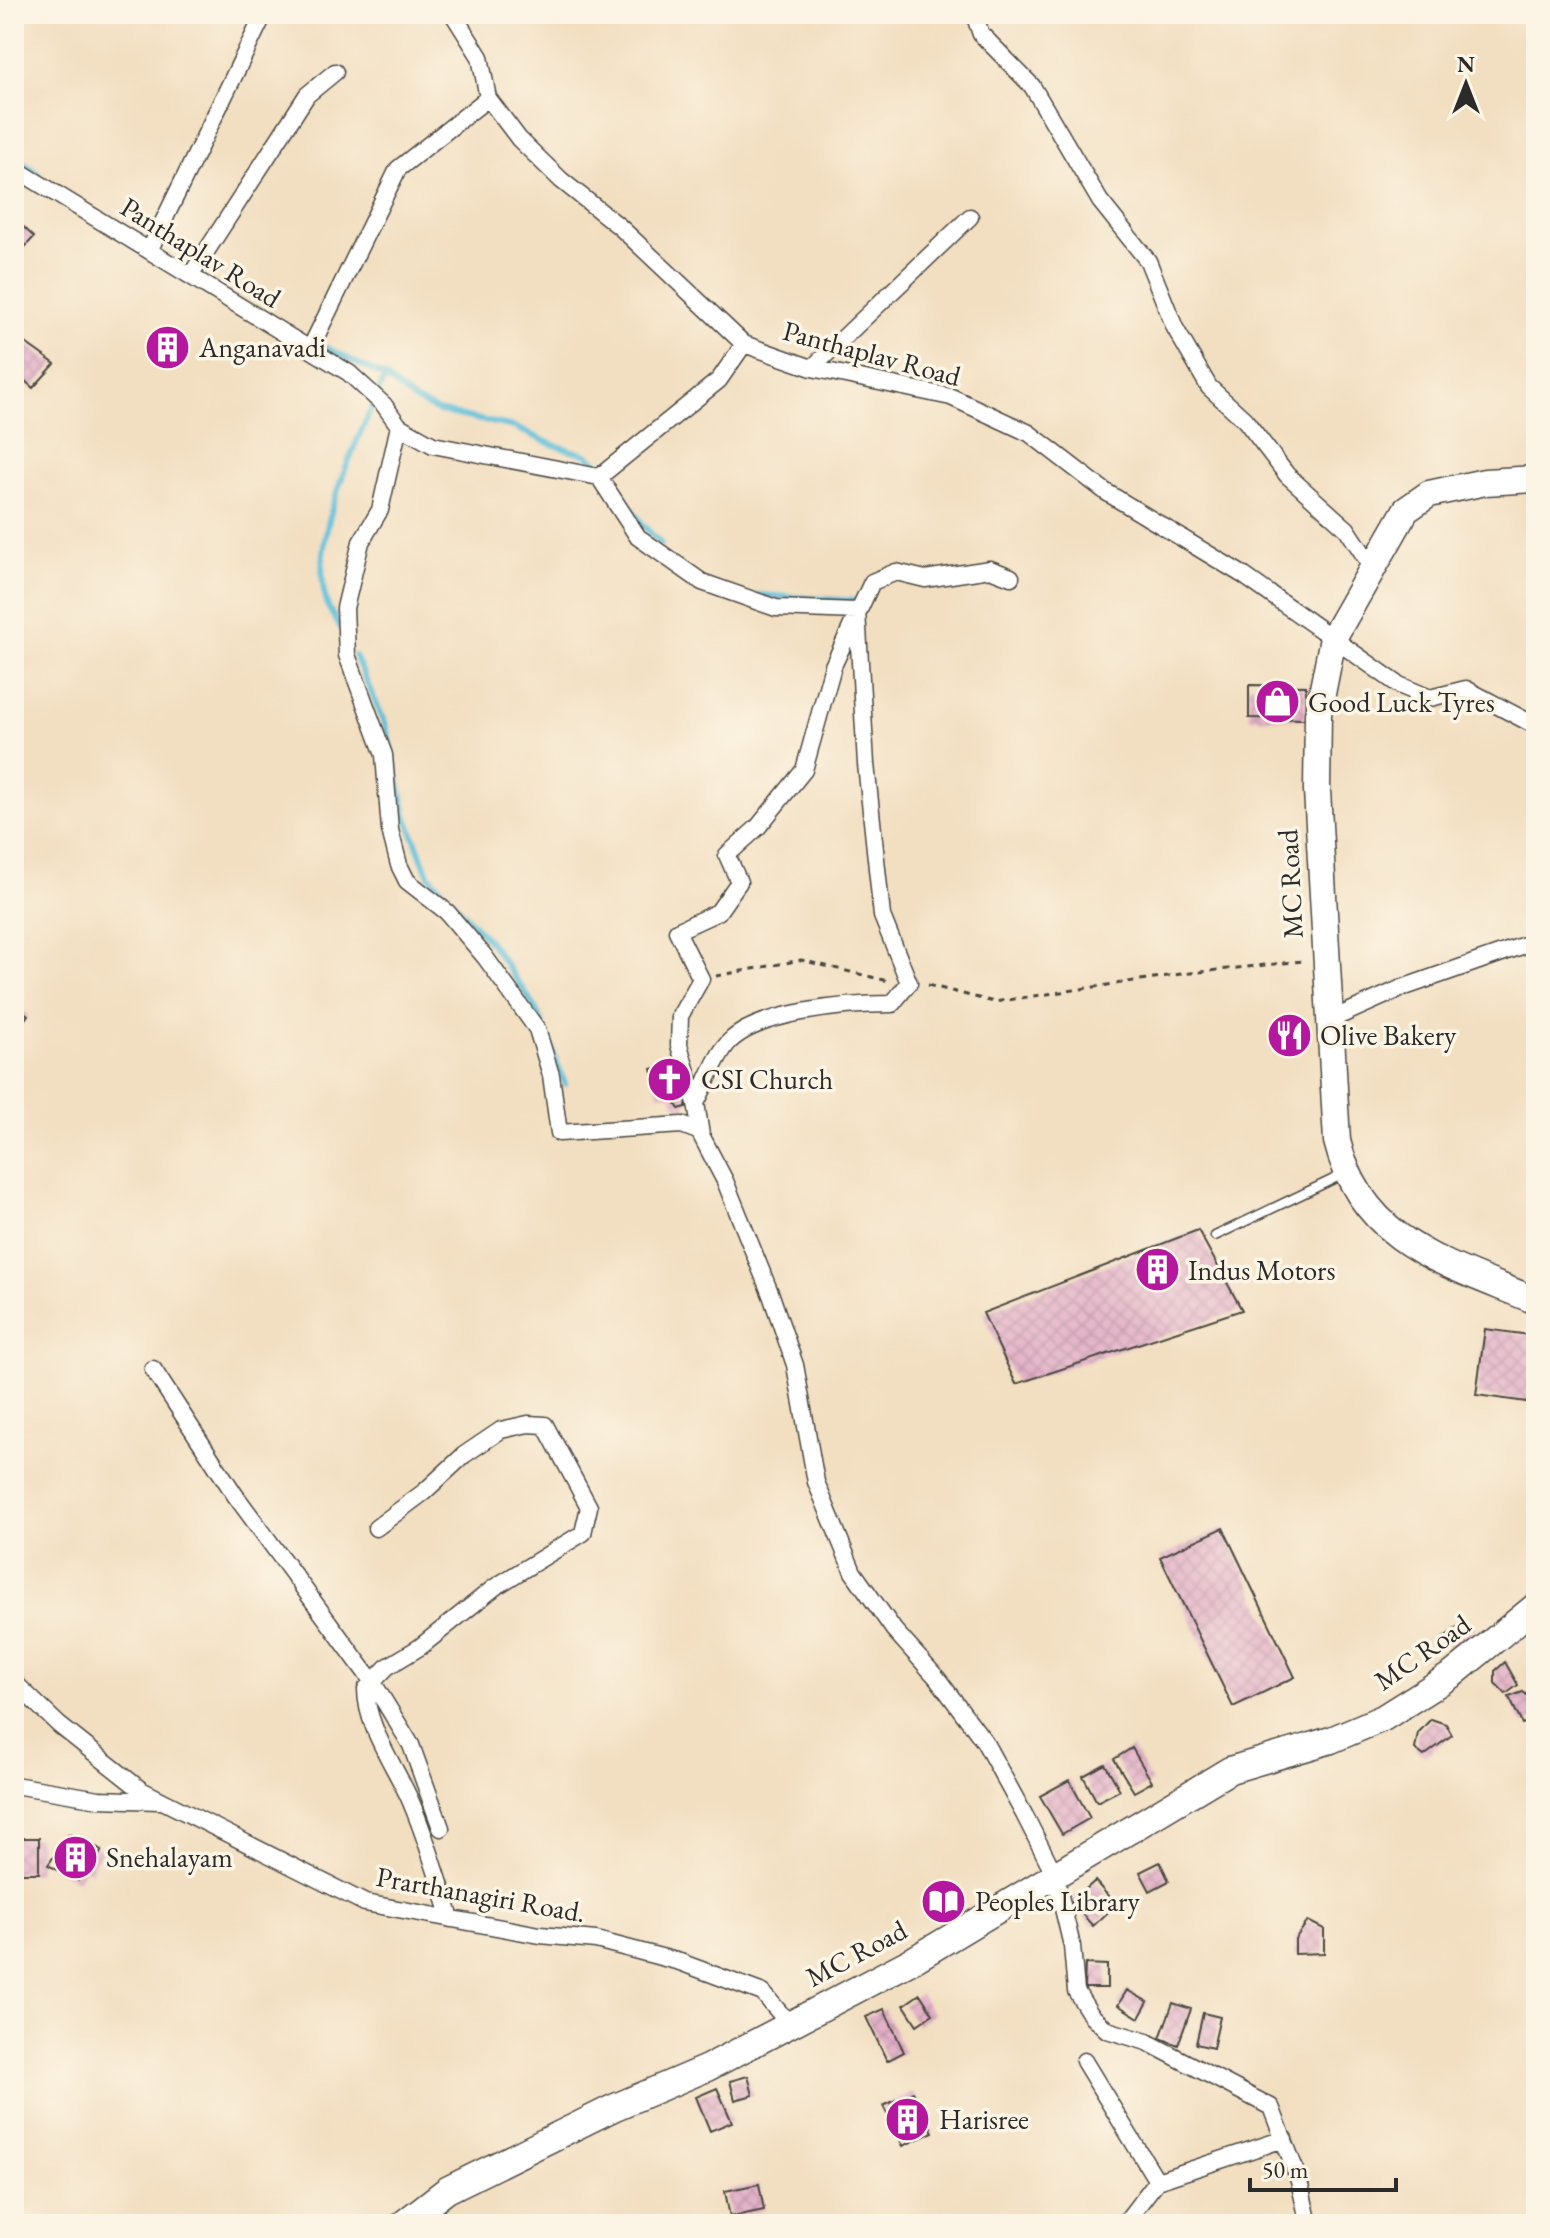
<svg xmlns="http://www.w3.org/2000/svg" width="1550" height="2238" viewBox="0 0 1550 2238" font-family="'EB Garamond',serif">
<style>
.lines{fill:none;stroke-linecap:round;stroke-linejoin:round}
.stream{stroke:#5bbed9;stroke-width:6}
.building{fill:url(#building-cross-hatch)}
.lane-casing{stroke:#494641;stroke-width:11}
.street-casing{stroke:#494641;stroke-width:19}
.primary-casing{stroke:#494641;stroke-width:29}
.path{stroke:#494641;stroke-width:3;stroke-dasharray:6 6;stroke-linecap:butt}
.lane{stroke:#fff;stroke-width:8}
.street{stroke:#fff;stroke-width:16}
.primary{stroke:#fff;stroke-width:26}
.labels{text-anchor:middle;dominant-baseline:central;stroke-width:7;stroke-linejoin:round;paint-order:stroke}
.street-label{font-size:28px;fill:#2b2b2b;stroke:#fcf5e5}
.poi-label{font-size:28px;fill:#2b2b2b;stroke:#fcf5e5;text-anchor:start}
</style>
<defs>
<pattern id="building-cross-hatch" width="8" height="8" patternUnits="userSpaceOnUse" patternTransform="scale(2)"><rect width="8" height="8" fill="#e3b1c8"/><path d="M0 0l8 8M0 8l8-8" fill="none" stroke="#c398ac"/></pattern>
</defs>
<rect width="100%" height="100%" fill="#fcf5e5"/>
<filter id="ink" filterUnits="userSpaceOnUse"><feTurbulence type="fractalNoise" baseFrequency=".0125" numOctaves="2"/><feDisplacementMap in="SourceGraphic" scale="16" xChannelSelector="R" yChannelSelector="G"/><feConvolveMatrix kernelMatrix="1 2 1 2 8 2 1 2 1" color-interpolation-filters="sRGB"/></filter>
<filter id="wash" filterUnits="userSpaceOnUse"><feTurbulence type="fractalNoise" baseFrequency=".006" numOctaves="4" result="noise"/><feDisplacementMap in="SourceGraphic" scale="32" xChannelSelector="R" yChannelSelector="G"/><feGaussianBlur stdDeviation="1.8" result="paint"/><feColorMatrix in="noise" values="0 0 0 0 0 0 0 0 0 0 0 0 0 0 0 0 0 1.4 0 .05"/><feComposite in="paint" operator="in"/></filter>
<g filter="url(#wash)">
<rect width="100%" height="100%" fill="#f2dec0"/>
<g class="lines">
<path class="stream" d="M14 156 38 174
M314 342 385 377 414 400 438 411 514 427 551 444 587 455 602 466 643 525 661 544
M758 595 855 601
M341 628C336 620 328 610 326 601 308 531 359 440 385 377
M355 656 385 723 406 815 428 874 492 945 535 1007 542 1024
M548 1039 565 1084"/>
</g>
<g id="blocks">
<path class="building" d="M14 218 34 237 14 259Z
M20 339 55 364 33 388 14 371V346Z
M168 339 176 348 169 356 160 347Z
M1249 685 1306 686 1305 719 1249 718Z
M14 1005 28 1015 19 1027 14 1023 18 1017Z
M680 1061 688 1090 686 1107 679 1109 670 1095 659 1094 652 1069Z
M1198 1230 1242 1310 1016 1384 983 1313Z
M1485 1329 1536 1336 1534 1403 1476 1395Z
M1223 1528 1295 1677 1233 1707 1160 1557Z
M1464 1622 1473 1633 1453 1649 1442 1639Z
M1505 1662 1518 1685 1506 1694 1495 1683V1671Z
M1523 1692 1533 1700 1536 1719 1522 1724 1509 1697Z
M1431 1719 1446 1724 1452 1735 1424 1756 1415 1749 1418 1733Z
M1132 1748 1152 1782 1134 1792 1114 1759Z
M1105 1764 1120 1790 1097 1802 1083 1776Z
M1069 1780 1090 1818 1062 1834 1040 1796Z
M69 1834 102 1850 90 1872 84 1869 78 1881 48 1865Z
M14 1838H39V1873H14Z
M1160 1862 1169 1881 1150 1891 1140 1872Z
M1095 1881 1116 1905 1093 1926 1071 1902Z
M946 1891 954 1904 941 1911 933 1898Z
M1308 1921 1324 1929V1953L1295 1954V1939Z
M1085 1964 1107 1965V1988H1084Z
M1127 1990 1148 2002 1139 2018 1118 2005Z
M920 1994 933 2014 917 2025 904 2005Z
M1173 2003 1191 2009 1178 2045 1160 2038Z
M884 2009 904 2052 887 2061 866 2017Z
M1203 2013 1220 2017 1213 2048 1196 2044Z
M748 2076 753 2095 735 2100 730 2081Z
M717 2088 732 2122 710 2131 696 2097Z
M913 2092 933 2132 903 2146 883 2106Z
M759 2184 764 2210 730 2217 725 2191Z"/>
</g>
</g>
<g filter="url(#ink)">
<use href="#blocks" fill-opacity="0" stroke="#494641" stroke-width="2"/>
<g class="lines">
<defs>
<path id="lane" d="M1215 1236 1344 1174"/>
<path id="street" d="M453 14 480 57 488 98 519 139 561 180 620 227 744 344 812 368 951 397 1029 433 1106 492 1243 575 1399 685 1430 698 1466 689 1536 726
M974 14 981 34 1032 86 1100 201 1148 261 1175 328 1209 387 1245 420 1287 475 1347 529 1372 567
M14 168 349 373 384 405 399 426 433 445 599 477
M150 249 264 14
M191 275 307 95 335 72
M310 349 398 169 488 98
M812 368 970 217
M399 426 380 510 361 542 345 608 347 655 384 755 390 830 399 865 407 881 447 912 485 957 537 1029 551 1075 559 1133 682 1125 700 1132
M599 477 638 537 702 582 776 608 857 611 866 764 882 916 909 983 892 1004C850 1004 759 1011 729 1042 715 1057 706 1085 696 1103
M599 477 719 380 744 344
M1011 577 990 569 925 579 896 572 872 582 833 666 804 770 758 827 727 855 739 882 718 912 677 931 701 979 680 1016 679 1045 696 1103 701 1135 725 1181 771 1295 795 1365 816 1482 853 1572 894 1630 937 1678 984 1741 1025 1816 1055 1875 1072 1946 1076 1991 1091 2015 1107 2030 1147 2042 1271 2107 1298 2177 1309 2224
M1330 1020 1402 988 1536 941
M153 1369 235 1495 372 1681 411 1745 441 1828
M376 1528 424 1492 464 1455 501 1430 528 1424 545 1425 589 1507 583 1533 495 1587 420 1647 387 1667 366 1689C366 1728 396 1767 411 1802 427 1840 439 1880 451 1919
M14 1682 59 1725 141 1790 365 1903 540 1935 596 1940 680 1962 763 1993 790 2025
M14 1785 99 1799 159 1801
M1084 2061 1157 2181 1284 2139
M1124 2224 1157 2181"/>
<path id="primary" d="M1536 479 1485 482 1429 494 1406 510 1333 638 1318 714 1317 790 1337 1141C1362 1244 1449 1264 1536 1301
M403 2224 447 2190 613 2108 707 2068 915 1959 1230 1770 1331 1740 1383 1718 1453 1674 1536 1606"/>
</defs>
<use href="#lane" class="lane-casing"/>
<use href="#street" class="street-casing"/>
<use href="#primary" class="primary-casing"/>
<path class="path" d="M716 976 801 960 888 981
M928 985 994 1002 1181 974 1303 961"/>
<use href="#lane" class="lane"/>
<use href="#street" class="street"/>
<use href="#primary" class="primary"/>
</g>
</g>
<defs>
<symbol id="building-disc" viewBox="-11 -11 22 22"><circle r="9.5" fill="#b5179e" stroke="#fcf5e5"/><path d="M-4-6H4V6H1V3H-1V6H-4ZM-2.5-4.3h1.7v1.8h-1.7ZM.8-4.3h1.7v1.8H.8ZM-2.5-1h1.7V.8h-1.7ZM.8-1h1.7V.8H.8Z" fill="#fff"/></symbol>
<symbol id="shop-disc" viewBox="-11 -11 22 22"><circle r="9.5" fill="#b5179e" stroke="#fcf5e5"/><path d="M-5-2.5h2.3a2.7 3.5 0 0 1 5.4 0H5L5.5 6h-11ZM-1.5-2.5h3a1.5 2.3 0 0 0-3 0Z" fill="#fff"/></symbol>
<symbol id="restaurant-disc" viewBox="-11 -11 22 22"><circle r="9.5" fill="#b5179e" stroke="#fcf5e5"/><path d="M-5-6h1v4h1v-4h1v4h1v-4h1v5L-1.5 .5V6h-2V.5L-5-1ZM5-6V6H3V1.5H1.5Q1.5-4 5-6Z" fill="#fff"/></symbol>
<symbol id="church-disc" viewBox="-11 -11 22 22"><circle r="9.5" fill="#b5179e" stroke="#fcf5e5"/><path d="M-1.2-6h2.4v3.5h3.3v2.4h-3.3V6h-2.4V-.1h-3.3v-2.4h3.3Z" fill="#fff"/></symbol>
<symbol id="library-disc" viewBox="-11 -11 22 22"><circle r="9.5" fill="#b5179e" stroke="#fcf5e5"/><path d="M-6-4Q-3-5.5-.7-3.5V5Q-3 3-6 4ZM6-4Q3-5.5 .7-3.5V5Q3 3 6 4Z" fill="#fff"/></symbol>
</defs>
<g fill-rule="evenodd">
<use href="#building-disc" x="142" y="322" width="51" height="51"/>
<use href="#shop-disc" x="1252" y="676" width="51" height="51"/>
<use href="#restaurant-disc" x="1264" y="1010" width="51" height="51"/>
<use href="#church-disc" x="644" y="1054" width="51" height="51"/>
<use href="#building-disc" x="1132" y="1244" width="51" height="51"/>
<use href="#building-disc" x="50" y="1832" width="51" height="51"/>
<use href="#library-disc" x="918" y="1876" width="51" height="51"/>
<use href="#building-disc" x="882" y="2094" width="51" height="51"/>
</g>
<g class="labels">
<g class="street-label">
<text transform="translate(201 252) rotate(32)">Panthaplav Road</text>
<text transform="translate(872 353) rotate(15)">Panthaplav Road</text>
<text transform="translate(1290 884) rotate(-93)">MC Road</text>
<text transform="translate(1422 1652) rotate(-35)">MC Road</text>
<text transform="translate(481 1894) rotate(10)">Prarthanagiri Road.</text>
<text transform="translate(856 1953) rotate(-28)">MC Road</text>
</g>
<g class="poi-label">
<text x="199" y="347">Anganavadi</text>
<text x="1308" y="702">Good Luck Tyres</text>
<text x="1320" y="1035">Olive Bakery</text>
<text x="701" y="1079">CSI Church</text>
<text x="1188" y="1270">Indus Motors</text>
<text x="106" y="1857">Snehalayam</text>
<text x="975" y="1901">Peoples Library</text>
<text x="939" y="2119">Harisree</text>
</g>
</g>
<rect width="1550" height="2238" fill="none" stroke="#fcf5e5" stroke-width="48"/>
<g transform="translate(1466 84)" stroke="#fcf5e5" stroke-width="6" paint-order="stroke">
<path d="M0-6L14 30L0 20L-14 30Z" fill="#2b2b2b"/>
<text y="-12" font-size="22" font-weight="bold" text-anchor="middle" fill="#2b2b2b">N</text>
</g>
<path d="M1250 2178v12h146v-12" fill="none" stroke="#2b2b2b" stroke-width="4"/>
<text x="1262" y="2178" font-size="24" fill="#2b2b2b" stroke="#fcf5e5" stroke-width="6" paint-order="stroke">50 m</text>
</svg>
